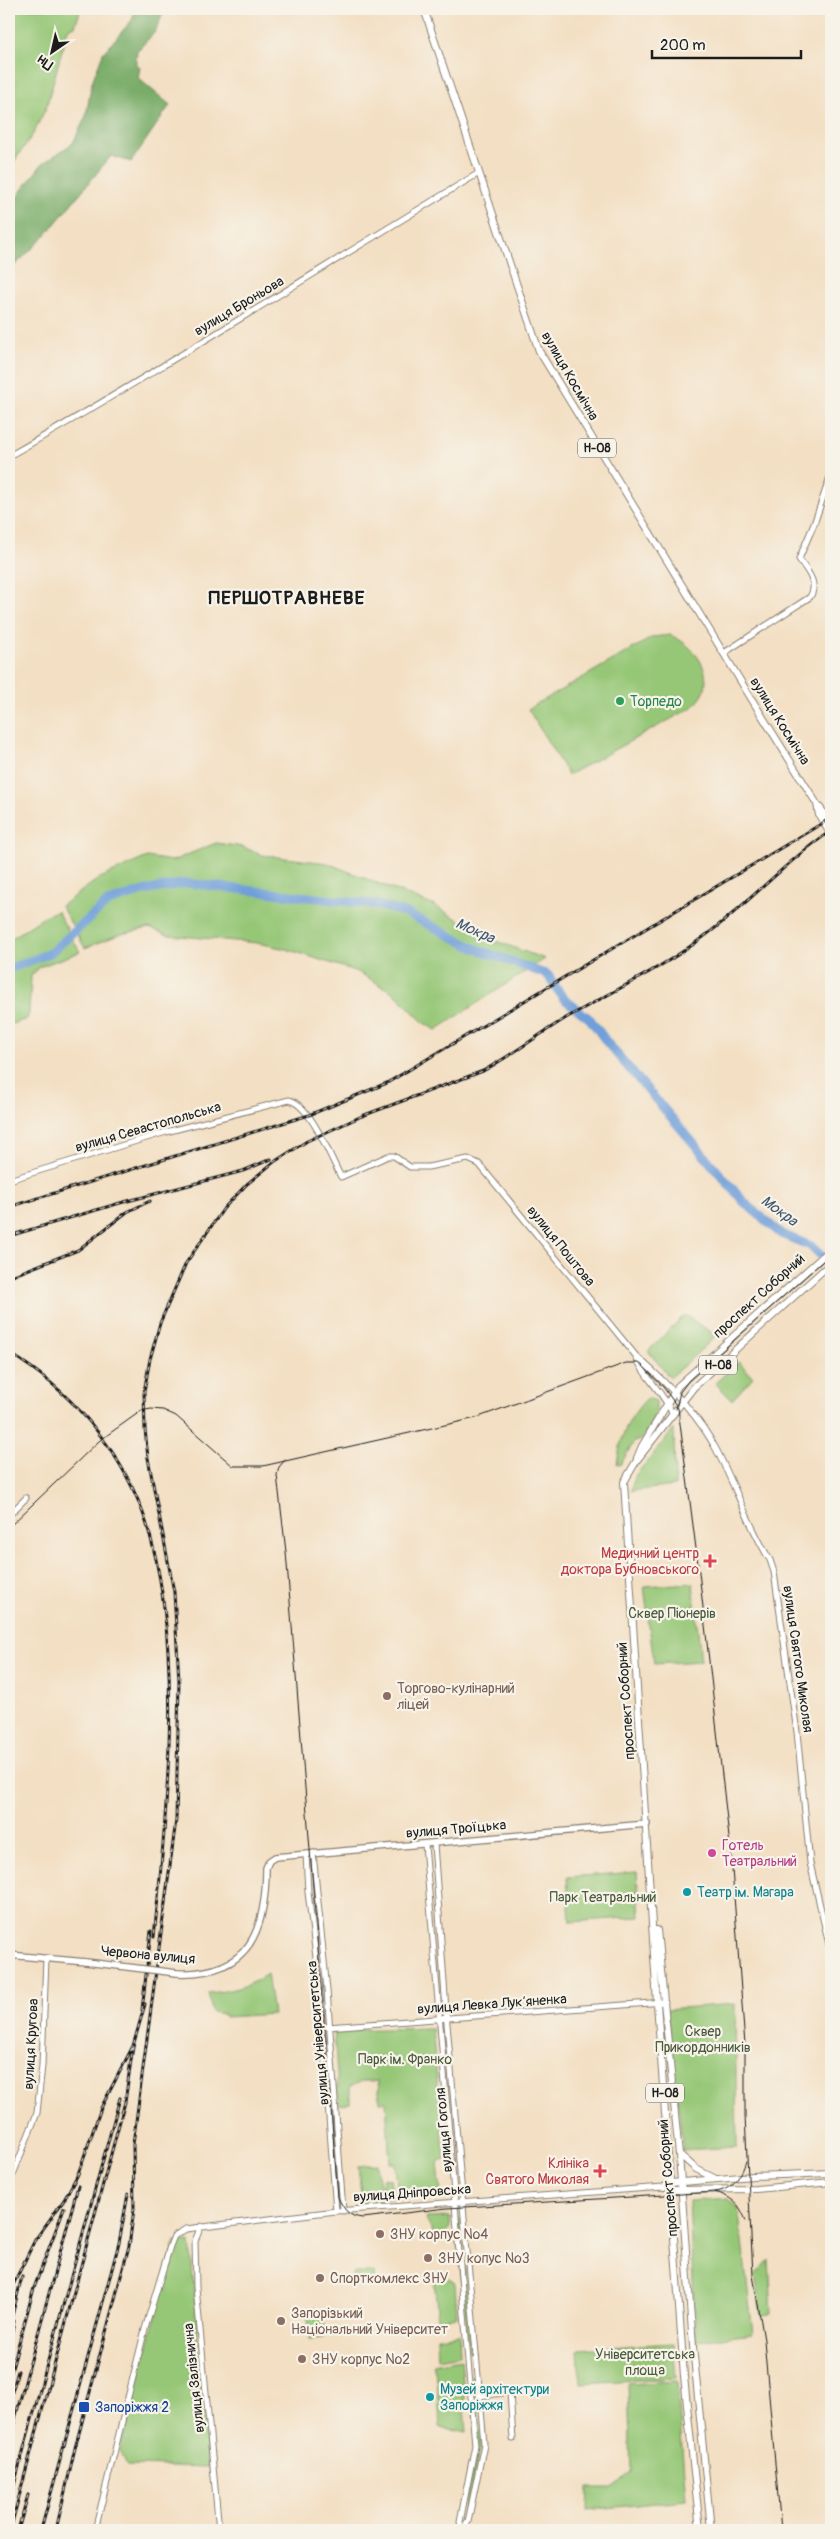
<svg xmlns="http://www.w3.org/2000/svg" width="840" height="2539" viewBox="0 0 840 2539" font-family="Pangolin,sans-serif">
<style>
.green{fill:#96c777;stroke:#59724a}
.forest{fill:#78ac68;stroke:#4a6442}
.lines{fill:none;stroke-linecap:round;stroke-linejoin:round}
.river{stroke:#709fd9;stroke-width:9}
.tertiary-casing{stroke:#887e70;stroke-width:7}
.secondary-casing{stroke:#887e70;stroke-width:8}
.primary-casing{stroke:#887e70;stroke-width:8}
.tertiary{stroke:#fff;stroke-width:5}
.secondary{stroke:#fff;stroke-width:5.5}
.primary{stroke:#fff;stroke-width:6}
.tram{stroke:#1c1c1c;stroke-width:1}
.rail-casing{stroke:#1c1c1c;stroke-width:3}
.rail{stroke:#f7f3e8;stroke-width:1;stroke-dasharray:4;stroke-linecap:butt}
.secondary-bridge-casing{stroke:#887e70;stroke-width:8;stroke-linecap:butt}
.secondary-bridge{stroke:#fff;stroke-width:5.5}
.leisure-dot{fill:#2e9e5b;stroke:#f7f3e8;stroke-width:2}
.health-dot{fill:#e0444e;stroke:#f7f3e8;stroke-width:2}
.education-dot{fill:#8d6e63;stroke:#f7f3e8;stroke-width:2}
.hotel-dot{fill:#d1479c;stroke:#f7f3e8;stroke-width:2}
.culture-dot{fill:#0f9aa8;stroke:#f7f3e8;stroke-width:2}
.transit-dot{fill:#1a4fb4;stroke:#f7f3e8;stroke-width:2}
.labels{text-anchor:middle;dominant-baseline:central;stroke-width:4.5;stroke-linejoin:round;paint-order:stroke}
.shield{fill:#f7f3e8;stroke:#5e5c59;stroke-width:1}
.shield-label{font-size:12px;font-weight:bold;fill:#1c1c1c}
.street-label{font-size:14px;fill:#1c1c1c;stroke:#f7f3e8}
.leisure-label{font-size:14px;fill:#27864d;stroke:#f7f3e8;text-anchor:start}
.health-label{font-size:14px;fill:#be3a42;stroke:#f7f3e8;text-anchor:end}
.park-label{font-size:14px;fill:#47583c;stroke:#f7f3e8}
.education-label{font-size:14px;fill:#785e54;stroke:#f7f3e8;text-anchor:start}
.hotel-label{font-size:14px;fill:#b23c85;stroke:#f7f3e8;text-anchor:start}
.culture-label{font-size:14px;fill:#0d838f;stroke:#f7f3e8;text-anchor:start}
.transit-label{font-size:14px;fill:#164399;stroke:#f7f3e8;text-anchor:start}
.water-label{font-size:15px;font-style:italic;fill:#425771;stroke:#f7f3e8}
.district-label{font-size:19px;font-weight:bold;letter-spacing:1px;fill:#1c1c1c;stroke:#f7f3e8}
</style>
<rect width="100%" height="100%" fill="#f7f3e8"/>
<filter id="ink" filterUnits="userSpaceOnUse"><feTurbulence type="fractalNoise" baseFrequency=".02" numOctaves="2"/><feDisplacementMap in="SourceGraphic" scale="10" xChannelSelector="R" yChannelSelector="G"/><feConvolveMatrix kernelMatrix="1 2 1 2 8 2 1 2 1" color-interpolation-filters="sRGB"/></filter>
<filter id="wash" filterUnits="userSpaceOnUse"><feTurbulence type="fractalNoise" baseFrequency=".0096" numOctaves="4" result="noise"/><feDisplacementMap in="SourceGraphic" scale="20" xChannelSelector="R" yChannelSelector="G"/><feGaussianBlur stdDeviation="1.12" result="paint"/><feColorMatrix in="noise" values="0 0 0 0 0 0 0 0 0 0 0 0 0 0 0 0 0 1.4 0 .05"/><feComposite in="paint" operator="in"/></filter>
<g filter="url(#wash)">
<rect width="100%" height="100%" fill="#f3dfc3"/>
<path class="green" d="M9 9H81L75 26 68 29 46 108 33 134 9 169Z
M670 635C691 643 714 669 703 694 701 699 696 703 693 707L568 775 528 709 653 637Z
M216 843 243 847 262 855 327 863 435 906 493 940 545 959 436 1030 424 1023 394 993 358 972 286 949 258 943 168 935 149 928 121 934 85 948 61 906 98 879 147 857 172 861Z
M57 911 80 952 39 967 31 976 29 1013 27 1019 9 1025V940L47 915Z
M685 1315 710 1331 714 1338 670 1378 648 1351Z
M739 1362 753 1377 732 1400 715 1383Z
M647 1398 656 1401V1414L642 1439 634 1442 620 1465 617 1464C621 1434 627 1420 647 1398Z
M674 1429 675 1486 631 1491 635 1476Z
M693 1583 701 1661 654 1664 644 1586Z
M637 1872 640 1917 570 1922 567 1877Z
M267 1974 273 2014 225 2017 223 2014 212 2012 208 1993C231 1991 248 1987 267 1974Z
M735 2004 737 2147 683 2150 667 2009Z
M432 2028 445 2160 438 2162 441 2196 402 2199 404 2187H397L395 2163H390L386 2102H380L378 2081H362L350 2087V2103L339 2105 334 2030Z
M377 2164 379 2186H382L383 2178 390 2179 393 2198 362 2203 358 2166Z
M728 2198 738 2207 753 2334 696 2341 689 2201Z
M450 2217V2229L434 2242 432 2231 425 2218Z
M460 2219 473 2353H469L456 2220Z
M175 2242H190L209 2467 127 2465 120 2451Z
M769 2259 772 2314 761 2315 755 2275Z
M352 2273H374L375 2285 353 2286Z
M443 2275 455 2283 457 2316 438 2319 434 2279Z
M307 2308H315L316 2312H322L326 2331 323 2338 310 2339Z
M459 2334 460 2355 438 2359 437 2337Z
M673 2343 676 2378 580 2383 578 2350 580 2349Z
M461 2359 467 2432 440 2427 437 2378 433 2364Z
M471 2377H474L481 2444 466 2511 464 2509 477 2444Z
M677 2381 686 2500 587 2510 588 2488H610L631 2473 628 2384Z"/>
<path class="forest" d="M136 9H165L155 32 137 51 136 64 140 67 138 78 170 105 131 162 111 156 44 237 9 271V207L42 164 73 143 86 116 92 82 103 53 132 20Z"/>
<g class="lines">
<path class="river" d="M9 969 50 953 108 902 144 891 186 883 378 905 406 913 474 948 548 975 563 998 590 1019 609 1045 744 1202 781 1234 811 1246 831 1265"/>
</g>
</g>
<g filter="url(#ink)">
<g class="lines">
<defs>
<path id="tertiary" d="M9 456C168 366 322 267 479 173
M724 653 810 597C819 583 807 571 799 559L814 524 831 474
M9 1180 166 1132 289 1100C311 1105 330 1157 341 1177L388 1156H394L410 1167H428L468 1159 479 1164 636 1356C666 1382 698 1414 716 1449 735 1485 748 1525 770 1560L774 1572 797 1732 810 1863 831 1953
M636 1357C645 1379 663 1391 673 1415
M9 1515 26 1498
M434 1844 447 2024 484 2444 468 2522 462 2530
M425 1845 475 2445 460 2522 462 2530
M313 1853 327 1990 343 2211
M306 1854 308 1892 319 1982 336 2211
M327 2027 664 2002
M831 2042V2103
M9 2185 37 2113 42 2066 46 1958
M201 2226 195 2241 196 2287 219 2530
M479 2396 510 2392 513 2439
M95 2530 145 2329 170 2246 174 2236 186 2229 336 2211 664 2187"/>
<path id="secondary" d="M9 1955 86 1962
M177 1973C250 1976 266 1930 266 1868L269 1861 275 1857 647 1824
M664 2187 671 2183"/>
<path id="primary" d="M424 9 539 351 754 703 817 804 831 822
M817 804 819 815 831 835
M637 1458 642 1446 678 1386 831 1249
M657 1930 679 2155 693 2346 711 2530
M679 2154 696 2169 714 2178
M671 2183 753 2176 831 2173
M671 2190 756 2189 831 2182
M700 2530 684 2376 657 2003 624 1482 637 1460 694 1387 831 1263"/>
</defs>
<use href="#tertiary" class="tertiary-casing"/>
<use href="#secondary" class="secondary-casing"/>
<use href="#primary" class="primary-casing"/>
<use href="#tertiary" class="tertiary"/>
<use href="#secondary" class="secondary"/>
<use href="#primary" class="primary"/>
<path class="tram" d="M676 1409 680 1392 689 1380 831 1254
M285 1460 279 1467 277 1475 286 1552 338 2197C344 2210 349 2217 363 2218L447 2208 715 2192C732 2190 741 2177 746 2161
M9 1527 99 1441 141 1411 151 1409 163 1410 176 1416 233 1466H263L476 1418 626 1363H639L643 1366 664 1388 678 1408 699 1572 731 1855 745 2045V2117L753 2275 764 2340 781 2530
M715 2192C732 2197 740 2204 746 2221"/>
<defs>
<path id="rail" d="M9 1207 309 1115 387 1083 831 818
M9 1236 120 1203 243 1171 271 1159
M9 1277 78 1250 127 1212 150 1201
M9 1353C68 1388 119 1447 143 1513 186 1634 167 1810 154 1937
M142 2010 151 1931
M9 2293 35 2240 64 2200 78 2174 101 2108 133 2046 145 2004
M9 2327 22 2277
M9 2346 14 2321
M9 2379 34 2288 64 2208
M9 2402 18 2371
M9 2441 78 2186
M9 2503 120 2098
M10 2530 125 2102 133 2046
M18 2530 28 2495
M41 2530 119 2243 128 2194
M56 2530 75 2448 129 2246 134 2209 133 2144 176 1820 179 1681 174 1592 148 1458 145 1429 144 1392 150 1359 160 1323 186 1263 224 1208 247 1184 274 1162 307 1141 362 1116 483 1071C512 1055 538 1035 566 1018 613 991 663 968 706 935 749 903 786 861 831 831"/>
</defs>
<use href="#rail" class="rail-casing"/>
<use href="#rail" class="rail"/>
<defs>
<path id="secondary-bridge" d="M86 1962 177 1973"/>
</defs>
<use href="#secondary-bridge" class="secondary-bridge-casing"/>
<use href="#secondary-bridge" class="secondary-bridge"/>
</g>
</g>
<circle class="leisure-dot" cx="620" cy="701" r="5"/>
<g class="health-dot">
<path d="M707.5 1553.5h5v5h5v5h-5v5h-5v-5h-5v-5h5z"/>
<path d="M597.5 2163.5h5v5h5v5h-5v5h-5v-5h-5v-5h5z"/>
</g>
<g class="education-dot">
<circle cx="387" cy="1696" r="5"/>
<circle cx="380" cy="2234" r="5"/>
<circle cx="428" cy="2258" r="5"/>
<circle cx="320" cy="2278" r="5"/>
<circle cx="281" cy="2321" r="5"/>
<circle cx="302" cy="2359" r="5"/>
</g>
<circle class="hotel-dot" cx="712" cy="1853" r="5"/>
<g class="culture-dot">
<circle cx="687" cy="1892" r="5"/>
<circle cx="430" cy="2397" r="5"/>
</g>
<rect class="transit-dot" x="78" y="2401" width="12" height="12" rx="2.5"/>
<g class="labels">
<g class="shield">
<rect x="578" y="438.5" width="38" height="19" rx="4"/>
<rect x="699" y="1355.5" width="38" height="19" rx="4"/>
<rect x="646" y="2083.5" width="38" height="19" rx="4"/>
</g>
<g class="shield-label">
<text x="597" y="448">Н-08</text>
<text x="718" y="1365">Н-08</text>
<text x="665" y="2093">Н-08</text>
</g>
<g class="street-label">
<text transform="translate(239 306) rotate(-31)">вулиця Броньова</text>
<text transform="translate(570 376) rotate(60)">вулиця Космічна</text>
<text transform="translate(780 721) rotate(58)">вулиця Космічна</text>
<text transform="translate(148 1127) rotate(-16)">вулиця Севастопольська</text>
<text transform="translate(561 1246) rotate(51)">вулиця Поштова</text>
<text transform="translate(759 1296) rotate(-42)">проспект Соборний</text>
<text transform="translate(798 1659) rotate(82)">вулиця Святого Миколая</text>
<text transform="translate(626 1701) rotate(-94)">проспект Соборний</text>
<text transform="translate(456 1829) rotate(-5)">вулиця Троїцька</text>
<text transform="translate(148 1955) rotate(5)">Червона вулиця</text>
<text transform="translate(492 2004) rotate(-4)">вулиця Левка Лукʼяненка</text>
<text transform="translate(318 2033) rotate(-95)">вулиця Університетська</text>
<text transform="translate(31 2044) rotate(-87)">вулиця Кругова</text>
<text transform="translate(444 2130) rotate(-95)">вулиця Гоголя</text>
<text transform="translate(668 2178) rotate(-95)">проспект Соборний</text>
<text transform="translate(412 2193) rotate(-4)">вулиця Дніпровська</text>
<text transform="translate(194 2378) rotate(-96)">вулиця Залізнична</text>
</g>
<g class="leisure-label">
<text x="630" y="701">Торпедо</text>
</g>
<g class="health-label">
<text x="699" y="1553">Медичний центр<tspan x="699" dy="16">доктора Бубновського</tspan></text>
<text x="589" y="2163">Клініка<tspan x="589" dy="16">Святого Миколая</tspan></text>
</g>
<g class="park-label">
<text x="672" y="1613">Сквер Піонерів</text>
<text x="603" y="1897">Парк Театральний</text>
<text x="703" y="2031">Сквер<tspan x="703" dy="16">Прикордонників</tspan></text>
<text x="405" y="2059">Парк ім. Франко</text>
<text x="645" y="2354">Університетська<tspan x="645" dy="16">площа</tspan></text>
</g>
<g class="education-label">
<text x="397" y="1688">Торгово-кулінарний<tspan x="397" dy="16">ліцей</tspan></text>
<text x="390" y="2234">ЗНУ корпус №4</text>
<text x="438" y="2258">ЗНУ копус №3</text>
<text x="330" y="2278">Спорткомлекс ЗНУ</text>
<text x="291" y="2313">Запорізький<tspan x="291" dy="16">Національний Університет</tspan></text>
<text x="312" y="2359">ЗНУ корпус №2</text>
</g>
<g class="hotel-label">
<text x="722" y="1845">Готель<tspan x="722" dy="16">Театральний</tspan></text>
</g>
<g class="culture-label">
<text x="697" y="1892">Театр ім. Магара</text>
<text x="440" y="2389">Музей архітектури<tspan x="440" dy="16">Запоріжжя</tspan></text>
</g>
<g class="transit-label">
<text x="95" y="2407">Запоріжжя 2</text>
</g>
<g class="water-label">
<text transform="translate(475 931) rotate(24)">Мокра</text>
<text transform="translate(779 1211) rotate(36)">Мокра</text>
</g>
<g class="district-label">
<text x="287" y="598">ПЕРШОТРАВНЕВЕ</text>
</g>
</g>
<rect width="840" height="2539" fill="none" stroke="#f7f3e8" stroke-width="30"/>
<g transform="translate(52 52) rotate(214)" stroke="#f7f3e8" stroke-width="4" paint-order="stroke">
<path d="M0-4L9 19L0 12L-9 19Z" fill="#1c1c1c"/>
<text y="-8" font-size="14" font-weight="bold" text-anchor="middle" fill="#1c1c1c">Пн</text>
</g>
<path d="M652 50v8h149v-8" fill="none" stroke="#1c1c1c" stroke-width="2.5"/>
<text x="660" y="50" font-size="15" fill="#1c1c1c" stroke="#f7f3e8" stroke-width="4" paint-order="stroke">200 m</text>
</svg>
